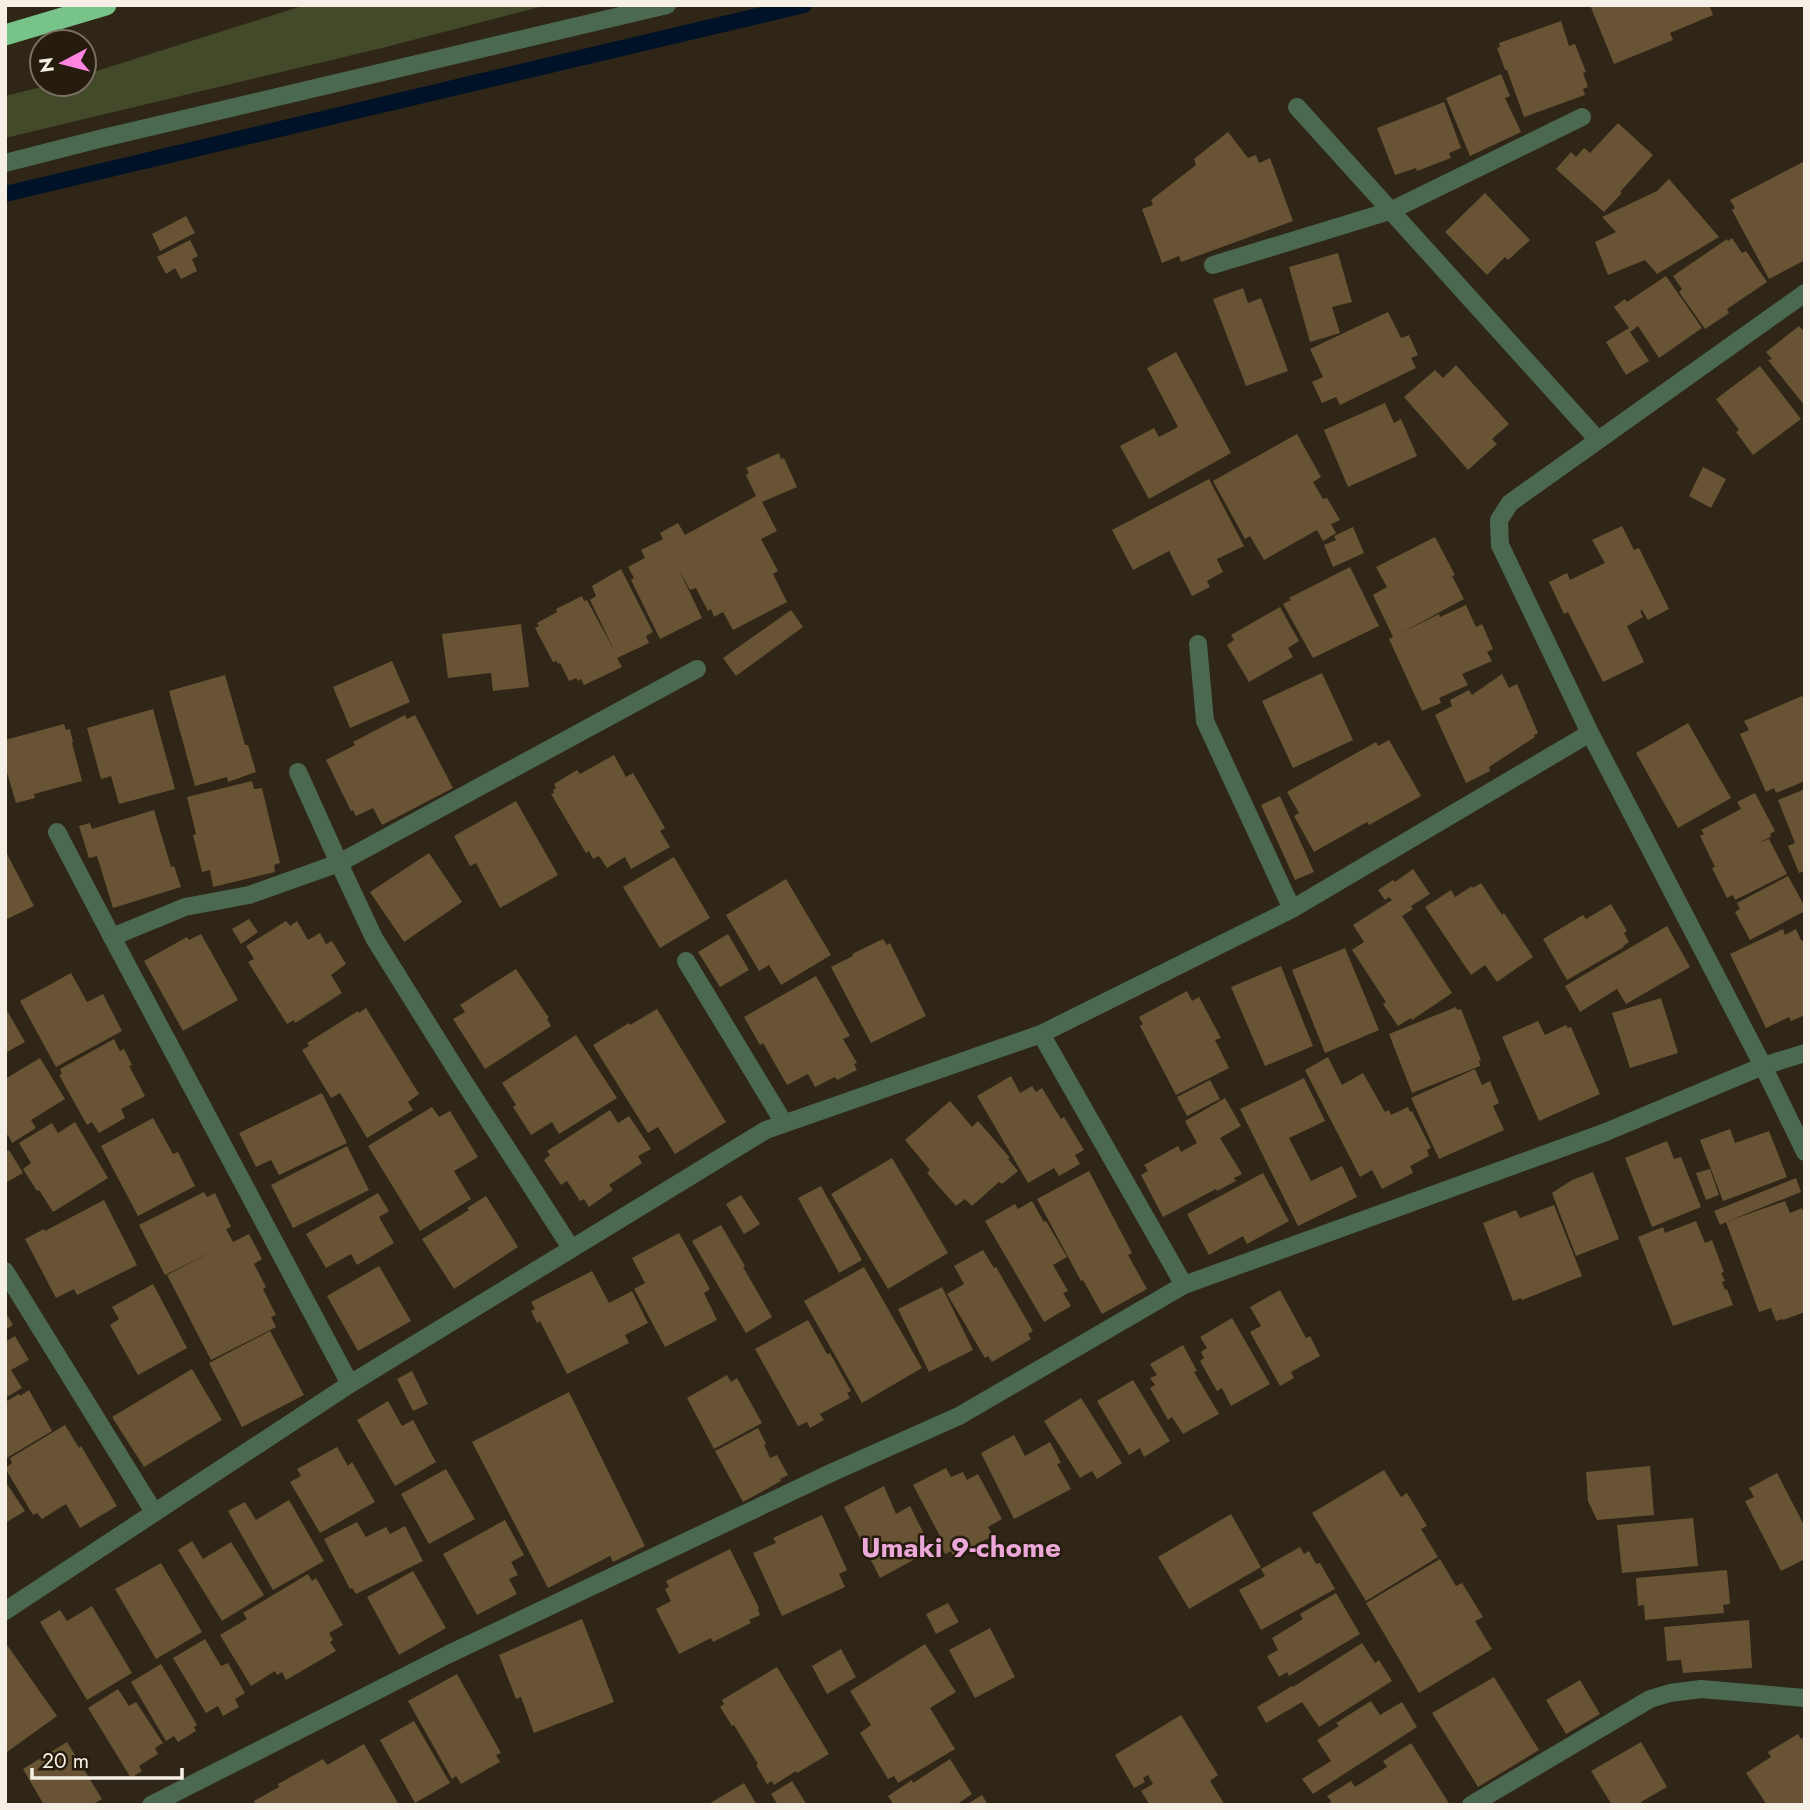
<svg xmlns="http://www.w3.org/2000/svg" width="1810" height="1810" viewBox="0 0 1810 1810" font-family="Jost,sans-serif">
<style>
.green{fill:#434a2a}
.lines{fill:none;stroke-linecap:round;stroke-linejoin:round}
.stream{stroke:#001227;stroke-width:16}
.building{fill:#685434}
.lane{stroke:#4b6951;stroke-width:18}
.street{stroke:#4b6951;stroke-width:18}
.highway{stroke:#77c389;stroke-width:21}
.labels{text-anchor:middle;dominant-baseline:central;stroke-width:5;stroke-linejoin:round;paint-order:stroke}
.neighbourhood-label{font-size:28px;font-weight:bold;fill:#eba7d7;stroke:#251c0d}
</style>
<rect width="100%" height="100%" fill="#2f2617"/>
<path class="green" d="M305 5H547L386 47 5 138V96L54 84H84V75Z"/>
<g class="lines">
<path class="stream" d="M5 194 804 5"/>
</g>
<path class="building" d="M1590 5H1709L1713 15 1670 33 1673 40 1614 64Z
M1561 21 1569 46 1575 44 1586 72 1583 73 1588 87 1583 89 1585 95 1524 117 1507 70H1505L1503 64 1497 48 1500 47 1499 43Z
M1501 74 1510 96 1505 98 1521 132 1470 156 1446 98Z
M1444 102 1461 148 1449 153 1451 158 1417 171 1416 168 1395 175 1377 128Z
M1618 123 1653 155 1620 192 1622 193 1604 212 1556 169 1571 152 1576 157 1584 148 1590 153Z
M1228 132 1248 158 1256 155 1259 163 1270 158 1293 221 1181 262 1179 256 1162 263 1142 209 1153 205 1151 200 1196 165 1194 159Z
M1805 161V260L1769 279 1732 210 1735 208 1730 200Z
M1669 179 1719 237 1657 274 1645 260 1608 275 1595 242 1616 232 1602 217 1657 191Z
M1485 193 1530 240 1508 260 1505 257 1487 275 1445 232Z
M186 216 195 233 160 251 152 234Z
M1732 238 1742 253 1746 251 1767 282 1727 309 1729 313 1705 329 1679 292 1682 289 1673 276 1727 239 1728 241Z
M190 240 198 256 192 259 197 271 181 279 175 268 166 274 157 257Z
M1338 253 1352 302 1332 307 1340 333 1310 342 1289 267Z
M1666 276 1702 328 1659 358 1638 326 1630 332 1649 361 1626 375 1606 342 1629 328 1614 307 1625 299 1627 302Z
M1243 288 1248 303 1261 298 1288 371 1246 386 1213 299Z
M1388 312 1401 338 1409 335 1418 355 1411 358 1416 368 1340 405 1336 397 1322 403 1312 382 1323 377 1310 349Z
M1799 326 1805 332V406L1768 360 1772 359 1766 352Z
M1176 352 1231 453 1149 499 1120 446 1154 428 1159 437 1178 427 1147 368Z
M1456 365 1509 424 1492 439 1497 444 1468 470 1404 397 1435 370 1443 378Z
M1760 366 1801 419 1753 455 1736 432 1739 430 1716 399Z
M1385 403 1394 423 1401 419 1417 456 1348 487 1324 430Z
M1297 434 1321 477 1313 482 1323 499 1327 498 1340 520 1331 524 1336 533 1323 541 1317 530 1264 560 1250 536 1245 539 1213 481Z
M779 453 781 459 784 458 797 487 762 502 777 531 761 539 778 571 773 574 787 602 733 630 723 612 714 617 711 609 708 611 696 588 690 590 679 570 702 618 660 639 631 580 634 578 628 567 645 558 641 550 663 539 660 533 678 523 685 535 756 496 746 475 749 473 746 468Z
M1703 467 1726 479 1711 508 1689 496Z
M1209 479 1244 546 1217 559 1223 572 1207 581 1210 587 1192 596 1169 551 1133 570 1112 530Z
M1622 526 1634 550 1639 548 1669 609 1648 620 1642 610 1640 611 1643 617 1627 626 1644 662 1603 682 1568 612 1564 614 1549 582 1567 573 1570 580 1605 563 1592 540Z
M1353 527 1364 553 1333 567 1324 545 1336 540 1334 536Z
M1435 537 1455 575 1452 576 1464 599 1401 633 1439 614 1440 617 1466 605 1476 627 1482 624 1493 649 1487 652 1492 661 1462 674 1468 685 1439 698 1441 703 1422 711 1389 639 1393 637 1373 595 1387 587 1376 567Z
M1350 567 1379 626 1313 658 1283 604 1291 600 1289 598Z
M621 569 653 632 646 636 649 643 617 658 622 667 584 685 581 679 578 681 576 678 569 681 560 663 558 664 557 661 553 662 535 628 539 626 537 623 557 612 556 609 582 596 584 601 587 600 615 652 590 600 596 596 592 586Z
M1280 607 1299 641 1288 648 1293 657 1249 682 1227 645 1234 640 1231 635Z
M791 610 803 627 736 676 723 658Z
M521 624 529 687 493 691 491 673 448 678 442 634Z
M392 661 410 702 350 728 333 687Z
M1322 673 1353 740 1293 768 1262 701Z
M1502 674 1509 688 1517 684 1538 733 1534 735 1535 737 1489 767 1490 771 1466 783 1435 715 1452 706 1450 700 1469 690 1472 695Z
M225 675 245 745H248L256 772 228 782 227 777 195 786 169 691Z
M1802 696 1805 702V781L1776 793 1774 788 1766 792 1740 734 1749 730 1744 721Z
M153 709 175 789 119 804 111 776 101 779 87 728Z
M405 715 407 719 415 715 453 788 382 825 373 808 356 816 353 810 351 811 326 760 355 745 353 742Z
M1688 723 1731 798 1678 828 1636 753Z
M64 724 66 730 70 729 73 742 72 743 82 781 34 794 35 798 16 803 5 766V740Z
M1389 740 1421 796 1369 825 1367 822 1314 852 1294 816 1299 813 1287 792 1376 742 1378 746Z
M614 755 626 777 633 773 665 828 660 831 670 847 631 869 625 857 607 868 599 856 593 859 589 851 586 853 551 794 554 793 553 790 556 788 554 784 577 770 580 774Z
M252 781 254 789 262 788 280 863 274 865 275 872 213 887 210 870 202 872 193 835 196 834 187 797Z
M1805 789V871L1799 873 1788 846 1795 843 1778 800Z
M1755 793 1775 831 1770 834 1771 837 1758 843 1769 839 1787 874 1735 900 1733 895 1727 898 1712 868 1715 867 1700 836 1704 834 1701 830 1741 809 1737 802Z
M1280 796 1314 872 1295 880 1261 805Z
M516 801 558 875 500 908 476 863 470 866 454 836Z
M154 810 171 867 174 866 181 887 113 908 97 856 89 858 79 826 90 823 92 829Z
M5 850 34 906 5 920Z
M429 853 462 902 404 942 370 892Z
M674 857 710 918 660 948 623 887Z
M1413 869 1430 894 1411 906 1413 909 1402 916 1452 993 1412 1020 1411 1018 1398 1026 1383 1004 1386 1002 1352 950 1364 942 1353 925 1392 900 1389 897 1385 900 1378 890 1393 880 1395 882Z
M1788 876 1805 907V911L1750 940 1735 912 1740 909 1737 903Z
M786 879 831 955 781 985 769 965 759 971 726 915Z
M1481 883 1502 915 1504 913 1533 957 1497 982 1485 965 1471 975 1425 907 1451 890 1455 897 1472 886 1473 888Z
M1611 904 1627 931 1624 933 1629 942 1623 946 1624 947 1567 980 1543 939 1583 915 1586 919Z
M249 919 258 932 241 944 232 929Z
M286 921 290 926 297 921 308 940 320 933 326 944 332 941 346 964 331 975 342 993 295 1023 294 1020 287 1024 248 962 254 959 246 946Z
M1667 926 1690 967 1626 1004 1617 989 1580 1012 1565 986Z
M1783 929 1785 935 1796 929 1801 940H1802L1805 944V1015L1791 1021 1789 1017 1766 1028 1730 954Z
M201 934 238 1000 183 1031 144 961 187 937 189 940Z
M728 934 749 970 720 987 698 952Z
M883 939 887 945 890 943 926 1016 871 1043 831 967 853 956 852 954Z
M1345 948 1379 1030 1325 1053 1292 970Z
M1281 966 1313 1046 1265 1066 1231 987Z
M516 969 549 1018 547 1019 551 1026 485 1069 453 1019 465 1012 460 1005Z
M71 973 87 1002 103 994 122 1031 56 1067 20 1001Z
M816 976 850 1036 843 1039 857 1063 854 1064 857 1070 837 1080 835 1077 815 1087 808 1074 787 1085 763 1043 760 1045 744 1017Z
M1187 991 1192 1001 1199 997 1221 1038 1215 1040 1229 1068 1176 1095 1140 1026 1143 1024 1139 1017Z
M1661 998 1678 1053 1630 1068 1612 1013Z
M5 1007 25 1042 5 1053Z
M1456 1007 1457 1010 1461 1009 1481 1060 1479 1061 1480 1066 1412 1093 1389 1034Z
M366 1008 419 1094 408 1102 413 1110 367 1138 340 1093 331 1098 302 1050 309 1046 307 1043 358 1011 359 1013Z
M657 1009 726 1122 675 1154 658 1127 648 1133 593 1045 629 1023 630 1025Z
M1538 1021 1545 1035 1566 1025 1568 1028 1571 1027 1600 1094 1539 1121 1502 1037Z
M576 1035 617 1098 559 1134 552 1122 531 1135 513 1107 516 1105 502 1083Z
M114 1039 120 1051 124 1049 132 1065 129 1066 145 1096 121 1109 125 1118 99 1133 92 1122 87 1125 59 1075 62 1074 60 1069Z
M1328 1057 1342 1085 1363 1073 1385 1112 1389 1110 1391 1115 1408 1107 1410 1112 1412 1111 1431 1148 1427 1150 1429 1156 1410 1166 1413 1173 1382 1189 1372 1170 1360 1177 1305 1070Z
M40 1058 65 1099 31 1120 36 1128 12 1143 8 1135 5 1137V1079Z
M1475 1069 1482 1085 1490 1081 1499 1103 1493 1106 1504 1130 1439 1159 1411 1098Z
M1011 1076 1020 1093 1032 1086 1036 1092 1042 1088 1061 1119 1064 1117 1084 1150 1075 1155 1080 1164 1059 1176 1054 1168 1028 1183 977 1096Z
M1304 1078 1325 1121 1289 1138 1311 1181 1342 1166 1357 1197 1298 1226 1240 1109Z
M1210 1080 1220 1099 1187 1116 1177 1097Z
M322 1093 347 1143 279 1175 271 1160 256 1167 239 1133Z
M1225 1098 1241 1126 1220 1138 1242 1174 1234 1178 1236 1181 1217 1191 1216 1189 1163 1217 1141 1175 1148 1171 1144 1165 1178 1146 1181 1152 1197 1143 1185 1121Z
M950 1101 972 1127 978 1121 1010 1158 1008 1159 1018 1171 1002 1184 999 1182 972 1206 965 1199 956 1206 927 1173 930 1170 905 1140Z
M432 1107 439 1117 450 1111 478 1157 454 1171 471 1199 420 1231 368 1146Z
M610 1110 618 1123 629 1116 651 1149 638 1156 642 1163 609 1185 613 1190 589 1207 584 1199 580 1201 567 1181 561 1185 544 1160 550 1155 547 1151Z
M153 1118 173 1154 178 1152 195 1186 138 1216 101 1146Z
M75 1122 108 1178 53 1212 39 1190 37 1191 23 1169 31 1163 19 1143 52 1123 58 1133Z
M1730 1129 1735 1143 1769 1131 1787 1177 1723 1201 1700 1140Z
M1667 1141 1674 1159 1681 1157 1701 1207 1652 1227 1625 1158Z
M347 1146 369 1190 293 1228 271 1185Z
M9 1150 23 1173 5 1183V1152Z
M892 1158 948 1253 888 1289 831 1194Z
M1710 1169 1719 1195 1706 1200 1696 1173Z
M1089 1171 1132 1253 1128 1255 1147 1289 1102 1314 1083 1280 1081 1281 1037 1199Z
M1593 1172 1619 1239 1576 1256 1552 1193 1572 1180Z
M1263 1173 1289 1221 1247 1244 1243 1236 1209 1255 1187 1214Z
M1796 1178 1801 1192 1728 1221 1785 1201 1790 1213 1802 1208 1805 1217V1312L1783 1320 1782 1319 1776 1321 1771 1308 1759 1312 1726 1222 1720 1225 1714 1211Z
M821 1186 862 1260 839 1273 798 1198Z
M204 1192 207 1197 215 1193 231 1227 226 1229 233 1242 249 1234 262 1259 254 1264 266 1287 263 1289 276 1315 271 1317 276 1327 211 1360 167 1275 213 1251 165 1275 139 1225Z
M378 1193 389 1211 379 1217 394 1243 357 1265 351 1254 326 1268 306 1234Z
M741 1195 760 1224 744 1234 726 1204Z
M486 1196 518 1247 454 1289 422 1239 469 1210 467 1208Z
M104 1200 137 1265 77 1295 74 1289 56 1298 25 1239 44 1229 45 1231Z
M1032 1201 1044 1222 1046 1221 1067 1257 1053 1265 1068 1291 1063 1293 1071 1306 1044 1322 985 1221 1015 1204 1018 1209Z
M1554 1205 1582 1276 1522 1300 1521 1298 1513 1301 1483 1223 1516 1210 1520 1218Z
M1696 1221 1705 1243 1712 1240 1724 1272 1721 1273 1725 1281 1722 1282 1725 1290 1727 1289 1733 1305 1673 1326 1638 1237 1663 1227 1665 1233Z
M721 1225 745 1266 743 1267 772 1317 746 1333 692 1241Z
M679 1233 710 1289 704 1293 717 1320 665 1347 634 1289 645 1283 632 1258Z
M983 1250 994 1268 996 1267 1033 1331 1028 1334 1031 1339 992 1362 988 1356 985 1358 947 1294 964 1284 954 1266Z
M379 1266 411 1321 358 1351 327 1296Z
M864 1267 922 1368 862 1403 804 1301Z
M592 1271 609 1303 632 1291 648 1323 625 1335 629 1343 567 1374 540 1321 537 1323 531 1311 535 1309 531 1302Z
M153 1284 187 1348 138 1375 110 1325 119 1319 112 1307Z
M942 1287 973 1350 929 1372 898 1309Z
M1280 1290 1306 1338 1310 1336 1320 1356 1291 1372 1294 1378 1280 1386 1250 1332 1261 1326 1250 1307Z
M5 1311 13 1325 5 1330Z
M1232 1318 1270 1384 1231 1406 1222 1388 1217 1391 1200 1361 1204 1358 1201 1352 1207 1348 1200 1337Z
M808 1320 827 1354 830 1353 851 1391 847 1393 850 1398 820 1414 824 1420 810 1428 807 1422 798 1426 755 1349Z
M270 1331 304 1395 242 1427 209 1363Z
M15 1336 29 1360 11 1370 22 1388 5 1398V1342Z
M1183 1345 1197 1371 1194 1372 1219 1414 1183 1434 1172 1417 1168 1420 1150 1388 1155 1385 1150 1378 1157 1375 1150 1364Z
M192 1369 222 1420 144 1467 112 1417Z
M412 1371 428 1404 413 1411 397 1379Z
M727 1375 731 1382 737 1378 762 1423 714 1449 687 1398Z
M1133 1380 1170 1441 1144 1457 1140 1448 1129 1455 1097 1401Z
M29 1390 52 1431 5 1459V1402L19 1394 20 1396Z
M569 1392 645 1546 613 1562 610 1556 548 1588 472 1442Z
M1081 1398 1122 1463 1097 1479 1092 1471 1080 1478 1044 1421Z
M388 1401 402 1426 413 1420 436 1462 395 1486 357 1420Z
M65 1425 79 1448 81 1446 117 1506 80 1528 66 1504 42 1519 37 1513 33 1515 5 1468 12 1463 10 1458Z
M758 1428 766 1444 764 1445 770 1458 777 1455 788 1475 780 1479 781 1481 743 1502 715 1451Z
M1014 1435 1025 1456 1050 1442 1061 1463 1057 1464 1071 1489 1014 1519 981 1453Z
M337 1447 348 1466 352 1462 375 1502 320 1533 290 1482 301 1476 297 1469Z
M1650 1466 1654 1515 1597 1520 1588 1501 1586 1472Z
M946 1468 951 1477 963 1472 967 1480 978 1474 1002 1519 988 1527 993 1536 953 1556 951 1551 945 1554 939 1542 942 1540 913 1485Z
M446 1469 475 1519 429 1544 401 1494Z
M1384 1470 1401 1497 1407 1493 1427 1526 1421 1529 1438 1557 1366 1601 1312 1513Z
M1777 1473 1805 1527V1559L1781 1571 1745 1501 1754 1497 1749 1488Z
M5 1481 25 1511 5 1523Z
M884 1486 896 1514 910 1506 932 1550 880 1578 844 1507Z
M289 1500 324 1561 273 1590 228 1511 245 1502 256 1520Z
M1231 1514 1261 1567 1189 1609 1158 1557Z
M822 1515 847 1570 839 1574 845 1587 782 1616 753 1553 776 1543 773 1538Z
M1693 1518 1698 1566 1622 1573 1617 1525Z
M505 1520 524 1555 511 1562 518 1575 509 1579 517 1594 477 1615 443 1554Z
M357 1522 366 1537 386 1527 390 1534 405 1526 423 1561 356 1594 352 1588 350 1589 324 1539Z
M192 1541 203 1559 231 1542 264 1595 222 1621 178 1550Z
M1300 1547 1304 1554 1309 1551 1316 1564 1320 1563 1335 1589 1261 1630 1239 1590 1265 1576 1261 1569Z
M730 1549 759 1608 758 1609 760 1615 749 1620 751 1623 713 1642 711 1638 679 1654 656 1609 671 1601 665 1589 669 1587 666 1581Z
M1440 1559 1456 1586 1462 1583 1483 1617 1475 1621 1492 1649 1419 1693 1366 1603Z
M161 1563 202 1632 156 1659 115 1589Z
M1727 1570 1730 1604 1723 1605 1724 1613 1645 1620 1644 1605 1638 1606 1636 1578Z
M413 1571 446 1628 399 1655 367 1597Z
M308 1574 312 1581 316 1578 343 1625 329 1633 333 1640 330 1642 336 1651 286 1680 282 1672 277 1675 275 1671 251 1686 220 1635 247 1619 243 1613Z
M1336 1593 1360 1634 1289 1676 1287 1672 1279 1677 1267 1656 1278 1650 1272 1638 1303 1619 1300 1614Z
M948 1603 959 1622 936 1634 926 1614Z
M92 1606 132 1673 87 1700 40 1622 60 1610 67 1621Z
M582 1619 614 1702 534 1733 521 1697 516 1699 499 1655Z
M1749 1620 1752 1668 1683 1673 1681 1660 1667 1661 1664 1627Z
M990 1628 1015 1677 975 1698 949 1650Z
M205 1639 221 1666 228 1663 245 1693 235 1699 239 1707 223 1716 218 1706 206 1713 173 1658Z
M5 1642 57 1716 7 1752 5 1749Z
M1362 1643 1375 1663 1379 1660 1392 1681 1319 1727 1302 1702 1266 1723 1257 1707 1292 1686 1293 1687Z
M925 1644 956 1692 930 1708 955 1749 898 1783 894 1776 888 1779 860 1733 871 1725 850 1691Z
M841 1649 856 1677 827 1694 812 1666Z
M161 1664 197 1725 194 1727 196 1731 178 1742 174 1736 166 1741 131 1682Z
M777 1667 829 1754 797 1773 796 1771 774 1785 772 1781 767 1784 756 1765 758 1764 734 1725 732 1726 720 1707 724 1704 722 1700Z
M457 1674 501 1753 496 1755 500 1762 461 1784 456 1776 452 1779 408 1701Z
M1494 1677 1539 1750 1478 1787 1432 1713Z
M1580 1680 1600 1714 1566 1734 1546 1700Z
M118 1689 129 1706 136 1702 163 1743 155 1748 158 1754 139 1766 142 1771 131 1778 88 1708Z
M1371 1701 1380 1715 1402 1702 1417 1727 1313 1794 1302 1779 1331 1761 1317 1740 1339 1726 1336 1723Z
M1181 1715 1218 1775 1210 1781 1225 1805H1150L1141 1791 1153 1784 1148 1775 1143 1778 1145 1782 1134 1788 1115 1755Z
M414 1721 450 1783 415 1803 380 1740Z
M1798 1734 1801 1739 1805 1736V1805H1767L1746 1773 1771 1757 1768 1752Z
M67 1742 102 1799 92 1805H44L23 1769Z
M1641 1742 1667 1787 1641 1802 1642 1805H1612L1591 1771Z
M1411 1743 1450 1805H1331L1330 1803 1331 1801 1327 1796 1351 1781 1355 1787 1387 1767 1383 1761Z
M364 1744 399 1805H256L254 1801 279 1787 278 1784 323 1759 327 1765Z
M950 1759 972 1794 956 1805H894L888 1796 912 1780 913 1783Z
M792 1781 807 1805H778L771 1794Z
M744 1783 757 1805H707Z
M982 1795 988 1805H966Z"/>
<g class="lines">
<path class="lane" d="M298 772 339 863 697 669
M57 832 112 937
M686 961 784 1123
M5 1271 154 1512"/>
<path class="street" d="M1297 107 1598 440
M5 163 99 139 667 5
M1213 265 1390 211 1582 117
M1805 293 1510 503 1499 520 1500 545 1590 733 1763 1066 1805 1152
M1198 644 1205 721 1292 909
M1041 1034 1184 1285
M350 1384 112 937 185 907 249 895 339 863 374 938 457 1071 571 1248
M5 1611 350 1384 766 1130 1041 1034 1292 909 1590 733
M151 1805 449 1654 833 1472 959 1416 1184 1285 1606 1132 1763 1066 1805 1053
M1471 1805 1650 1699 1670 1693 1701 1689 1805 1698"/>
<path class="highway" d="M5 35 106 5"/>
</g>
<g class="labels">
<g class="neighbourhood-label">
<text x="961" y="1547">Umaki 9-chome</text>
</g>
</g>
<rect width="1810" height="1810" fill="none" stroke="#f6efe6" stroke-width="14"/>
<g transform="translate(63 63) rotate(263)"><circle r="33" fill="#251c0d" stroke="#797064" stroke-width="2"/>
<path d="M0-5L12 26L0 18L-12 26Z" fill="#fe85df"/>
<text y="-10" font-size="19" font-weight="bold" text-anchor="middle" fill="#f6efe6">N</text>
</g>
<path d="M32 1768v10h150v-10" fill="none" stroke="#f6efe6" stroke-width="3.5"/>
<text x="42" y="1768" font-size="21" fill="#f6efe6" stroke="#251c0d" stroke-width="5" paint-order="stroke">20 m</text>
</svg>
